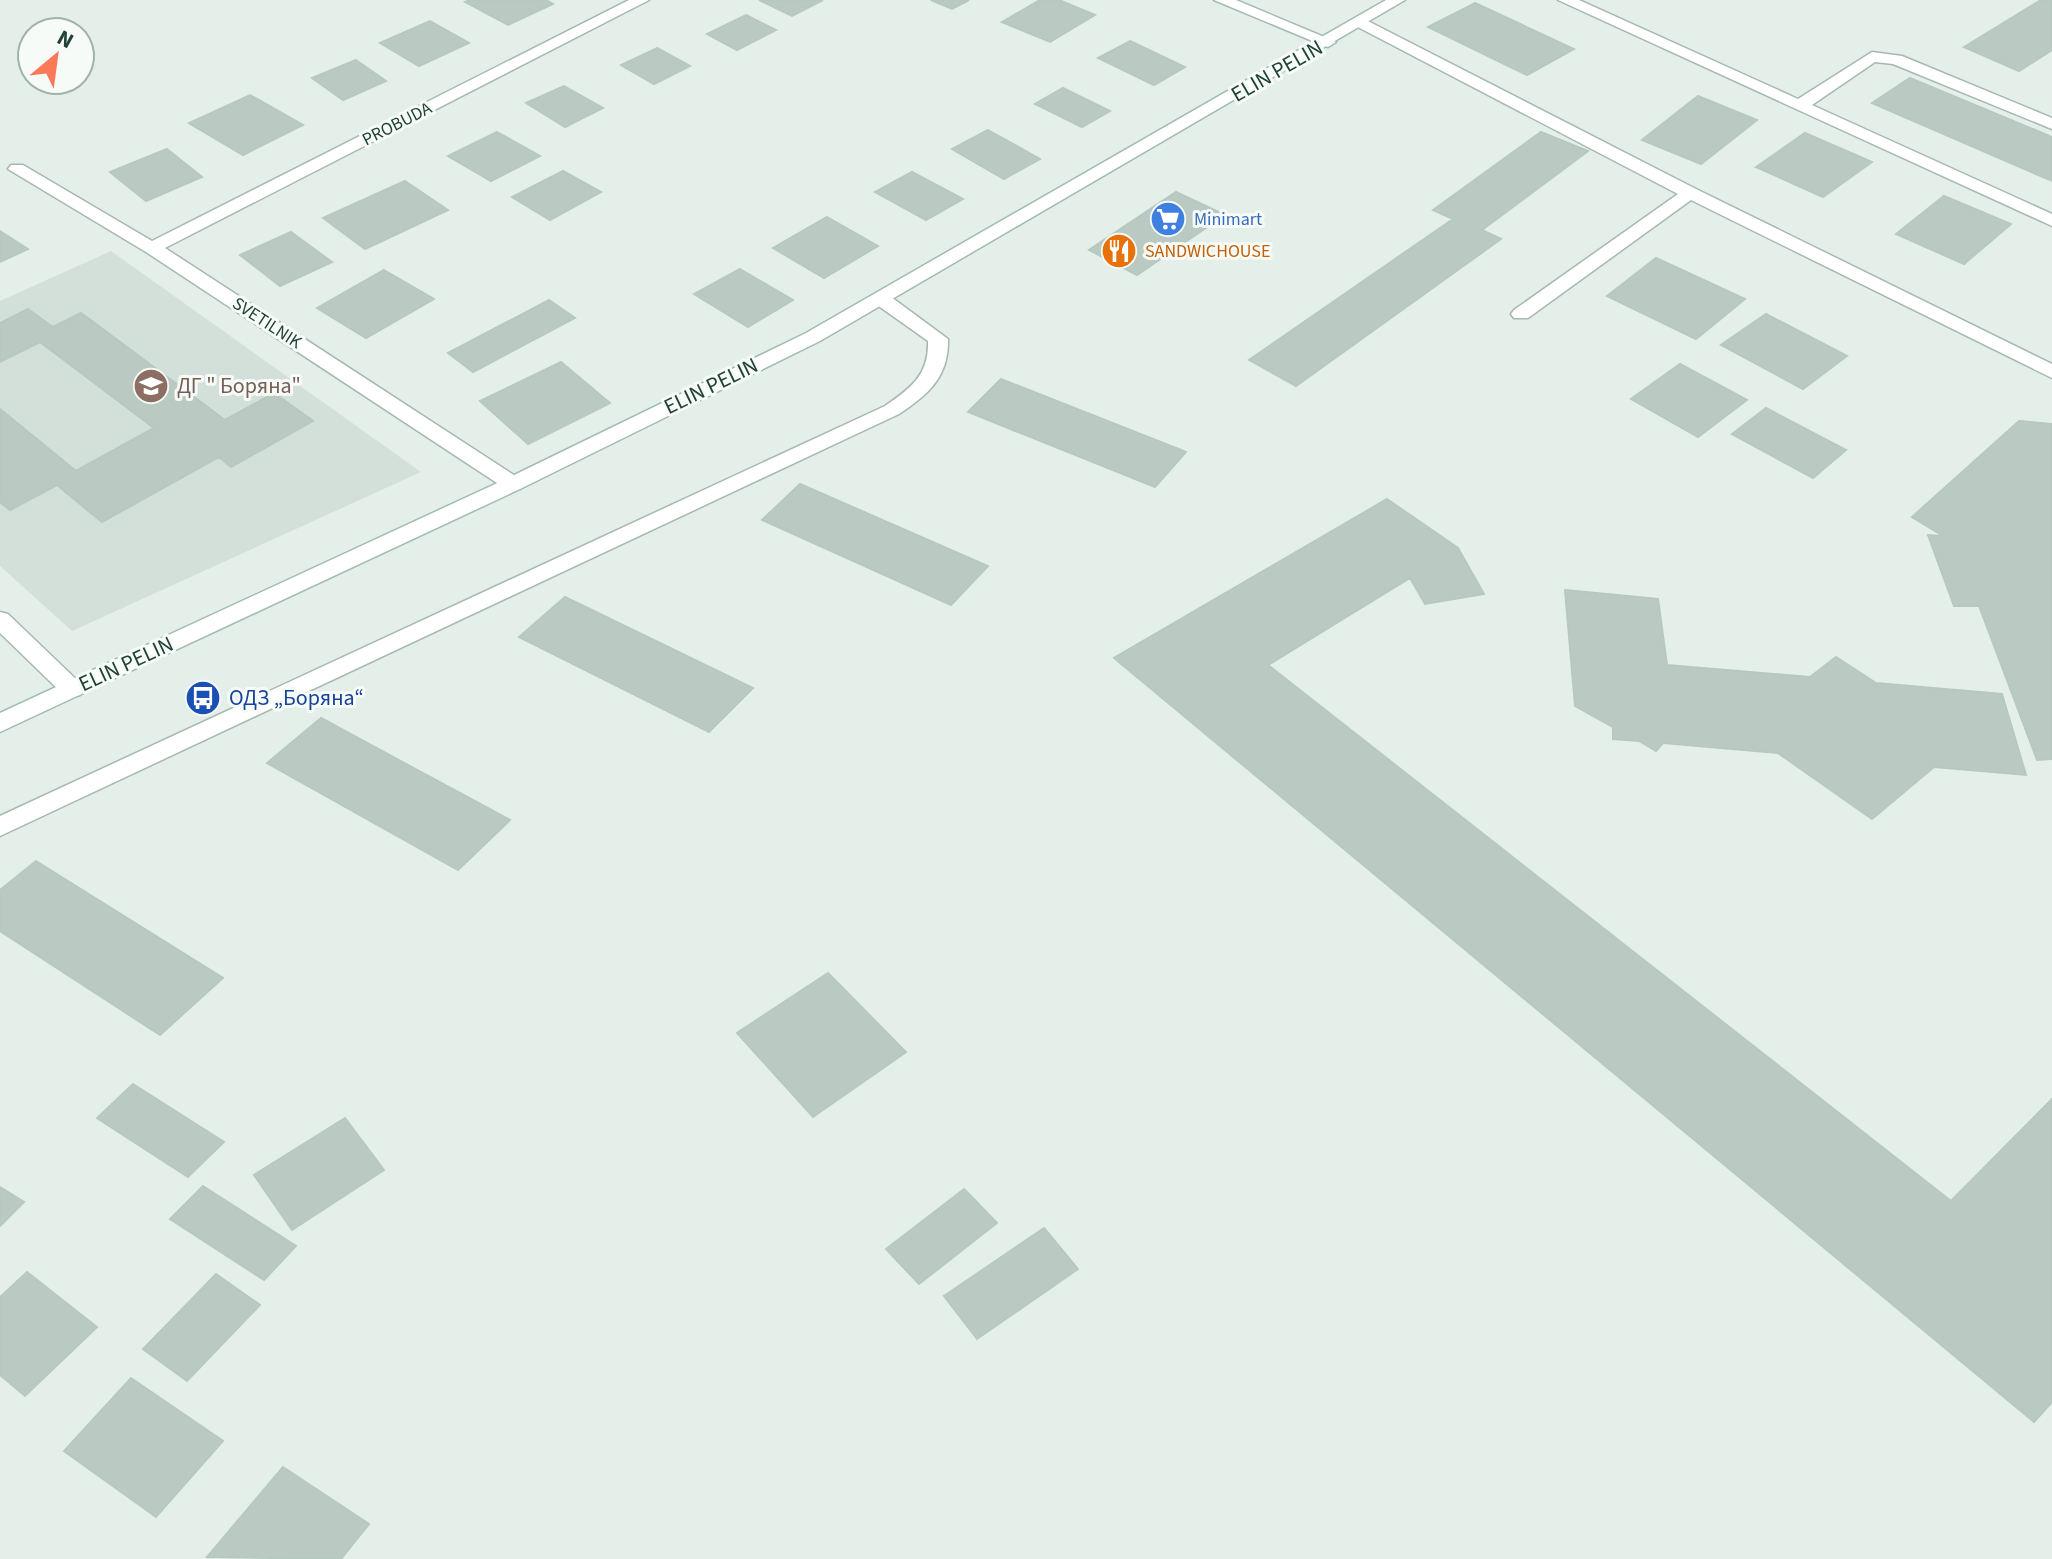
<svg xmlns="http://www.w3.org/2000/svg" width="2052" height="1559" viewBox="0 0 2052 1559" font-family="'Source Sans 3',sans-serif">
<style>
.built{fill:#d3dfd9}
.building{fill:#bacac3;stroke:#b6c9c1;stroke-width:2}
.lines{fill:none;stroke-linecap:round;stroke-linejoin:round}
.lane-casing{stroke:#a7b8b1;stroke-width:3}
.street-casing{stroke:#a7b8b1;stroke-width:3}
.secondary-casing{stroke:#a2bbb1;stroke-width:3}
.lane{fill:#fff;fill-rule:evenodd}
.street{fill:#fff;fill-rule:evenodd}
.secondary{fill:#fff;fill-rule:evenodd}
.labels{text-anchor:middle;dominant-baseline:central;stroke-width:6;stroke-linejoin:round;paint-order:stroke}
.far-street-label{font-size:18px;fill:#224238;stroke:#f6fbf8}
.far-shop-label{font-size:18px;fill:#366cbe;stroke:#f6fbf8;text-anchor:start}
.far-food-label{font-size:18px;fill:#c56008;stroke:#f6fbf8;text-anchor:start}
.street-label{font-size:22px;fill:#224238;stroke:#f6fbf8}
.education-label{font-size:22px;fill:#785e54;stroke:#f6fbf8;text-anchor:start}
.transit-label{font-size:22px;fill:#164399;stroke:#f6fbf8;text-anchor:start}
</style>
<rect width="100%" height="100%" fill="#e5efea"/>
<path class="built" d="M111 251 421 472 72 631 0 566V301Z"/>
<path class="building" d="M470 0H546L553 4 508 25 465 2Z
M759 0H823L792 16Z
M931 0H969L952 9Z
M1040 0H1059L1095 15 1050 42 1002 22Z
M2041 0H2052V50L2019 71 1964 47Z
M1475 3 1574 49 1527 75 1428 27Z
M746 15 776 30 737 50 707 34Z
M430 21 469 43 419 66 380 43Z
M1130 41 1185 67 1154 85 1098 58Z
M657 48 690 66 654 84 621 65Z
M356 60 386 81 343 100 312 78Z
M1910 78 2052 137V181L1872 103Z
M564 86 603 108 565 127 526 103Z
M1063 88 1110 111 1082 127 1035 104Z
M250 95 303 125 243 155 189 123Z
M1698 96 1757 120 1701 164 1642 140Z
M988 130 1040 159 1004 179 952 149Z
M497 132 540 156 491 181 448 156Z
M1541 132 1588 151 1482 230 1501 239 1296 386 1249 360 1453 219 1433 210Z
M1805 133 1872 162 1823 197 1756 167Z
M167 149 202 177 146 201 110 172Z
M563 171 601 192 550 220 512 197Z
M912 172 963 199 926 220 875 192Z
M405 181 448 210 365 249 323 218Z
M1176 192 1225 215 1137 275 1089 250Z
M1944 196 2011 224 1964 264 1896 234Z
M827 217 878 246 824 278 773 248Z
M0 231 28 249 0 262Z
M291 232 332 262 280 286 240 255Z
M1656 258 1745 299 1696 339 1607 296Z
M740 269 793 300 748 327 694 294Z
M384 270 434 299 366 338 317 308Z
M549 300 575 318 473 372 448 353Z
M28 309 53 327 81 313 225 420 274 393 313 421 231 467 219 457 102 522 57 485 10 510 0 502V409L76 471 154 428 40 342 0 362V323Z
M1766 314 1847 356 1803 389 1721 345Z
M561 362 610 403 528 444 480 401Z
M1680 364 1747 400 1698 437 1631 399Z
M1001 379 1186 452 1155 487 968 412Z
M1766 408 1846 450 1813 478 1732 434Z
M2019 421 2052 424V759L2037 760 1979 606H1954L1928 535 1943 536 1912 517Z
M800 484 988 566 951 605 762 520Z
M1387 499 1458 548 1484 594 1425 604 1410 578 1268 665 1951 1201 2052 1099V1402L2034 1422 1114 658Z
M1565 590 1658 599 1667 665 1810 677 1836 657 1876 683 2002 694 2026 775 1934 767 1872 819 1778 753 1663 743 1656 751 1639 741 1613 739V727L1575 706Z
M565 597 753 688 709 732 519 637Z
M321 718 510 820 458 870 267 763Z
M36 861 223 978 160 1035 0 931V890Z
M828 973 906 1052 813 1117 737 1033Z
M133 1084 224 1142 188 1177 97 1118Z
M345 1118 384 1170 292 1230 254 1175Z
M203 1186 296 1246 264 1280 170 1219Z
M0 1187 24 1202 0 1226Z
M964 1189 997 1223 919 1284 886 1249Z
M1044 1228 1078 1269 977 1339 944 1296Z
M27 1272 97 1327 25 1396 0 1375V1297Z
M216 1274 260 1305 187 1381 143 1349Z
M131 1378 223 1441 156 1517 64 1451Z
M283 1467 369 1524 341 1559 207 1557Z"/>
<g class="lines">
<defs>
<path id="lane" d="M880 292 887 294 948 339C949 377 928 395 899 414L0 836V816L885 406C911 388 929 375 928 341L873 302 871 298Z"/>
<path id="street" d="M629 0H649L165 248 520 479 523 484 520 489H506L146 252 8 169 11 165H23L152 241Z
M1214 0H1236L1336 42 1328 47 1322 45Z
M1558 0H1579L1798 99 1872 52 1902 56 2052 118V129L1893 64 1875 62 1812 105 2052 214V226Z
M1360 17 1696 189 2052 364V378L1691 200 1528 318H1514L1511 314 1514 310 1678 194 1354 25 1352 22Z
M0 612 8 614 80 683 84 689 80 695 72 697 64 695 0 633Z"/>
<path id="secondary" d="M1386 0H1405L820 341 520 489 0 732V713L506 479 806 333Z"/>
</defs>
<use href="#lane" class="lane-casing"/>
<use href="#street" class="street-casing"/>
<use href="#secondary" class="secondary-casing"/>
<use href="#lane" class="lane"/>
<use href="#street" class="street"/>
<use href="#secondary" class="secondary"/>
</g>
<defs>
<symbol id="supermarket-disc" viewBox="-11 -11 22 22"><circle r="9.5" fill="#3f7fe0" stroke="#f6fbf8"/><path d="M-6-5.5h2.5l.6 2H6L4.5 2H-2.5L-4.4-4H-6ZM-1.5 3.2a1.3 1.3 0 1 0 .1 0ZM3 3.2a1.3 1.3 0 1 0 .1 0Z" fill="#fff"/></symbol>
<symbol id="restaurant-disc" viewBox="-11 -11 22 22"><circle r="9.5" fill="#e8710a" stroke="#f6fbf8"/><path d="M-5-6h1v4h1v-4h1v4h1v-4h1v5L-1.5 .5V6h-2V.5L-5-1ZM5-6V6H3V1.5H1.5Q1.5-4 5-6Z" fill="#fff"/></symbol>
<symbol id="school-disc" viewBox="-11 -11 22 22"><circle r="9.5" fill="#8d6e63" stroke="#f6fbf8"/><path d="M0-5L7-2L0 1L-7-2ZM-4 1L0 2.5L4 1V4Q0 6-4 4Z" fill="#fff"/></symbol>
<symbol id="bus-disc" viewBox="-11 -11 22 22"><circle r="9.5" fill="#1a4fb4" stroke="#f6fbf8"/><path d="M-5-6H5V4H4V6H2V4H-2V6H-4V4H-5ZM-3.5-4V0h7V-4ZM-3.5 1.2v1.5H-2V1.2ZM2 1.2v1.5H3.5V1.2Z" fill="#fff"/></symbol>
</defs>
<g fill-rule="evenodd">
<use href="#supermarket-disc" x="1148" y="199" width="40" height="40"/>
<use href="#restaurant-disc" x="1099" y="231" width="40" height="40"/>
<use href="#school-disc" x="131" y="366" width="40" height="40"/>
<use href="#bus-disc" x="183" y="678" width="40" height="40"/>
</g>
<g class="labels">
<g class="far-street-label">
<text transform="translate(397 124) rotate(-27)">PROBUDA</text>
<text transform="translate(267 323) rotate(33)">SVETILNIK</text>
</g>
<g class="far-shop-label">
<text x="1194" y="219">Minimart</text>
</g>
<g class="far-food-label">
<text x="1145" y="251">SANDWICHOUSE</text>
</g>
<g class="street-label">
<text transform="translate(1277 71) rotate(-30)">ELIN PELIN</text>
<text transform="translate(711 386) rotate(-26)">ELIN PELIN</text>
<text transform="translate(126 664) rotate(-25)">ELIN PELIN</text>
</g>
<g class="education-label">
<text x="177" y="386">ДГ " Боряна"</text>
</g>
<g class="transit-label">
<text x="229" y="698">ОДЗ „Боряна“</text>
</g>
</g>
<g transform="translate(56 56) rotate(29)"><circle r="38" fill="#f6fbf8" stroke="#a1b1ab" stroke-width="2"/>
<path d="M0-6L14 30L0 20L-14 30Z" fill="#fa7958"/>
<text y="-12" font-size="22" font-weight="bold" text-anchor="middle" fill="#224238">N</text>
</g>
</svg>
